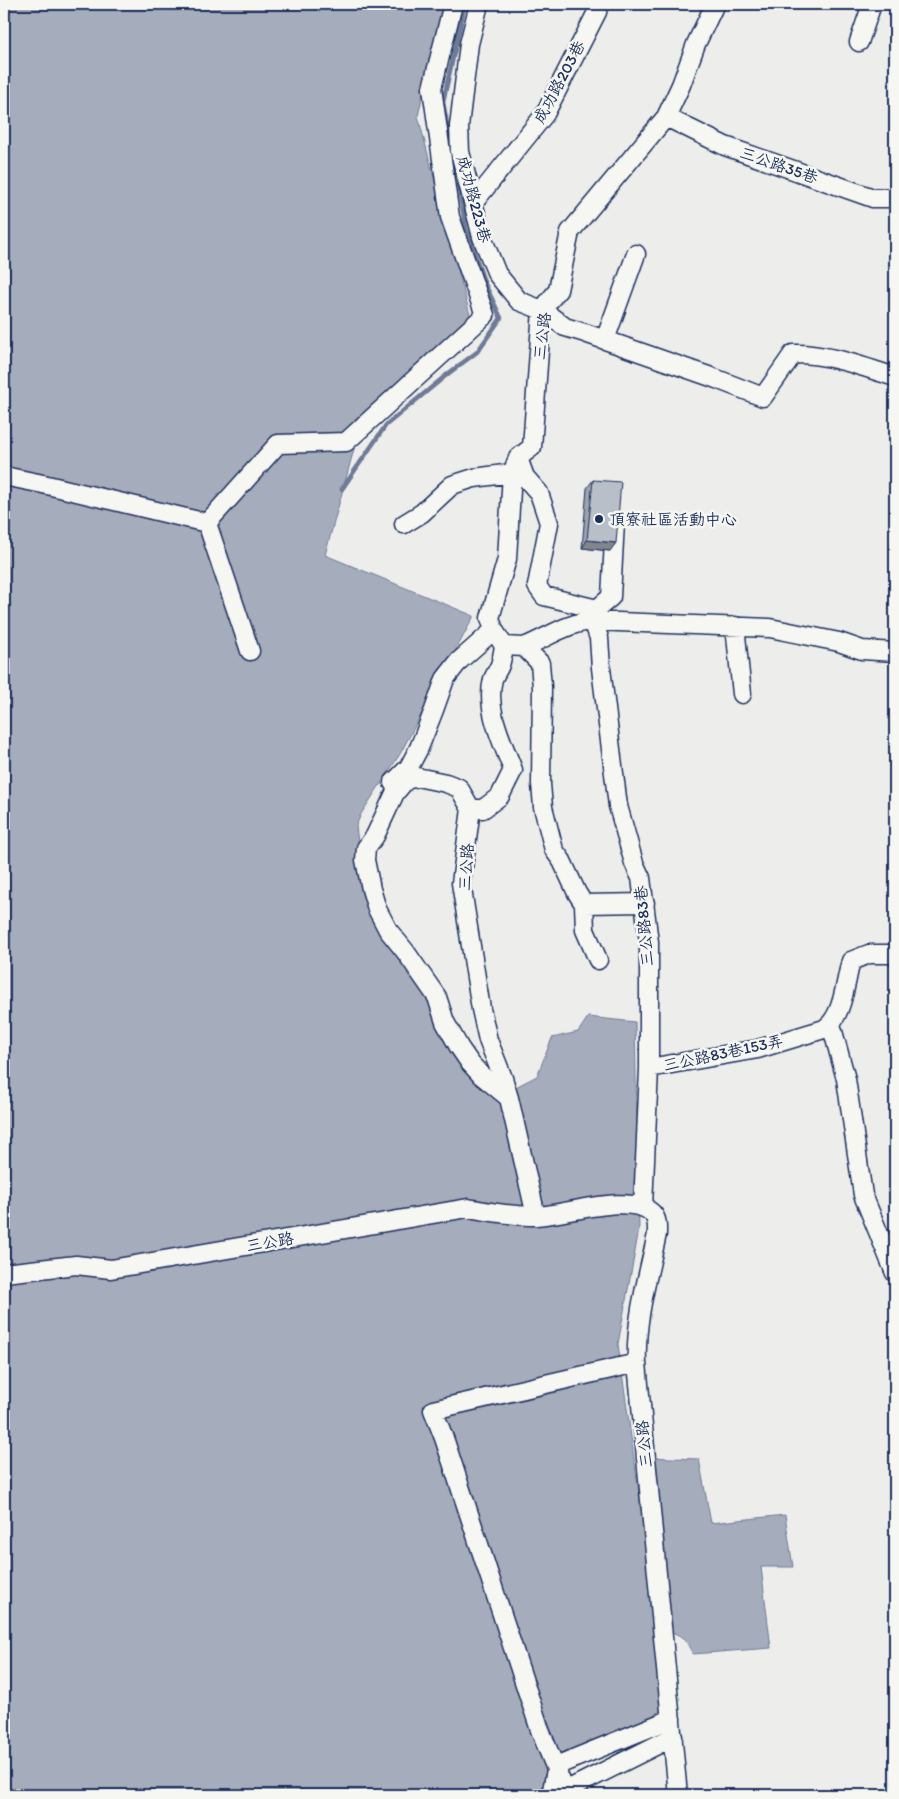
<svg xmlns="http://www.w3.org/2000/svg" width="899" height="1799" viewBox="0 0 899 1799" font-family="Itim,'LXGW WenKai TC',sans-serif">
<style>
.water{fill:#a5acbc;stroke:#6e7a96}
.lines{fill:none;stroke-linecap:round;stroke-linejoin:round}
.stream{stroke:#6e7a96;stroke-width:4.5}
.minor-casing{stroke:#1b2f5e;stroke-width:21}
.minor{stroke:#f6f6f2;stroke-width:18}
.wall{fill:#9fa4ac;stroke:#1b2f5e}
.shaded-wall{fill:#82868c;stroke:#1b2f5e}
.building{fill:#b9bfc8;stroke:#1b2f5e}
.poi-dot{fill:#1b2f5e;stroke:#f6f6f2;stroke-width:2}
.labels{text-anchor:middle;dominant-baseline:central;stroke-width:5;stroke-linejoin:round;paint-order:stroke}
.street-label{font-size:16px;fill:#1b2f5e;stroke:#f6f6f2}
.poi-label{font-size:16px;fill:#1b2f5e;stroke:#f6f6f2;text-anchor:start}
</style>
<rect width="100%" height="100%" fill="#edeeec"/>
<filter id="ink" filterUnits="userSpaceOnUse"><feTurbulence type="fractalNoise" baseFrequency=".02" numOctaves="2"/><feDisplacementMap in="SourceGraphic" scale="10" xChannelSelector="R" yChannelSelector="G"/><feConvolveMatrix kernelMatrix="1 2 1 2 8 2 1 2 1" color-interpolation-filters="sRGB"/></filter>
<g filter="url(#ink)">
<path class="water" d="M4 4H443L418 116 471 319 357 438 325 555 474 616 400 754 361 814 356 826 364 891 395 944 504 1093 537 1076 552 1038 578 1032 588 1017 635 1022 639 1229 618 1344 669 1708 654 1714 655 1723 554 1762 551 1795H4Z
M644 1457 699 1459 711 1523 785 1515 793 1567H761L771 1648 693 1654 684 1638 665 1628Z"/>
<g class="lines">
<path class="stream" d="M452 152 443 102 465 4
M342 489 386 425 449 373 477 352 501 318 484 282 466 228 454 162"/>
<defs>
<path id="minor" d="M479 4 469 44 459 126 460 152 482 237 497 274 519 301 542 310 565 327 585 333 714 378 763 397 793 354C827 353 863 367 895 377
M859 42 872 4
M666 117 725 146 873 198H895
M474 202 545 114 597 12 599 4
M605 340 636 254
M518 458 525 477 539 493 549 523 537 586 544 596 597 609
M4 476 43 484 207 523
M615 522 611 597 597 609 593 621 599 638 601 668 618 806 634 863 641 878 649 942V1068L643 1207
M404 524 422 513 452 485 474 478 512 473
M735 626 742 694
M524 647C547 638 568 622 593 621L770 628 839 642 862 650 895 652
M250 651 207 523 278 444 346 442 485 315 450 217 432 88 453 4
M393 783 409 767 419 748 434 710 445 679 459 661 494 630
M471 809H483L500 796 513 770C503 743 485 710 493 679 495 674 498 670 500 665 502 659 503 652 504 646
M366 849 365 860 371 889 377 909 388 930 405 951 437 997 445 1022 459 1047 470 1063 481 1075 509 1098
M365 860 366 848 375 836 395 793 406 780 417 777 446 783 459 788 471 809 461 883 481 1009 488 1040 503 1078 509 1098 536 1216
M584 904 645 903
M598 960 585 930 584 904 577 893 562 861 554 850 543 807 541 784 542 687 540 663 524 647 504 646 494 630 490 618 507 559 512 473 518 458 532 447 542 310 558 290 570 232 666 117 681 85 696 44 715 4
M831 1024 846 1079 863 1195 895 1273
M649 1068 758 1049 824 1029C843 1018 845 982 851 961L869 954H895
M4 1273 76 1265 111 1269 468 1208C490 1212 513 1216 536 1216 565 1215 630 1192 652 1213 658 1219 657 1227 657 1234 648 1277 635 1319 637 1363L678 1795
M565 1791 540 1730 444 1438 433 1410 637 1363
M551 1795 556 1770 563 1763 671 1719
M564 1795 565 1791 673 1737"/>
</defs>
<use href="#minor" class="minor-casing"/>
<use href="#minor" class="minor"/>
</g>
<path class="wall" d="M593 480 610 551 582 548 587 488Z"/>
<path class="shaded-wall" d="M587 540 616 543 610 551 582 548Z"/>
<path class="building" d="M593 480 621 482 616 543 587 540Z"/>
</g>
<circle class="poi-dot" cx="599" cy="519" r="5"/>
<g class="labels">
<g class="street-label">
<text transform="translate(559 82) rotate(-62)">成功路203巷</text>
<text transform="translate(779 165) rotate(19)">三公路35巷</text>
<text transform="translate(474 199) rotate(75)">成功路223巷</text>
<text transform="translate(542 336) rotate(-83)">三公路</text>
<text transform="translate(466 867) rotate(-86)">三公路</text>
<text transform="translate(644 926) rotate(-95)">三公路83巷</text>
<text transform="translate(723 1053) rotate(-12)">三公路83巷153弄</text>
<text transform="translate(270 1242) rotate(-10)">三公路</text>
<text transform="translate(644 1444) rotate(-96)">三公路</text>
</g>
<g class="poi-label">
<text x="609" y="519">頂寮社區活動中心</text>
</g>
</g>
<rect width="899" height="1799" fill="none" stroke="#f6f6f2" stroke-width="20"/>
<rect x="10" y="10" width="879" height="1779" fill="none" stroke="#1b2f5e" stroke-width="2" filter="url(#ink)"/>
</svg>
